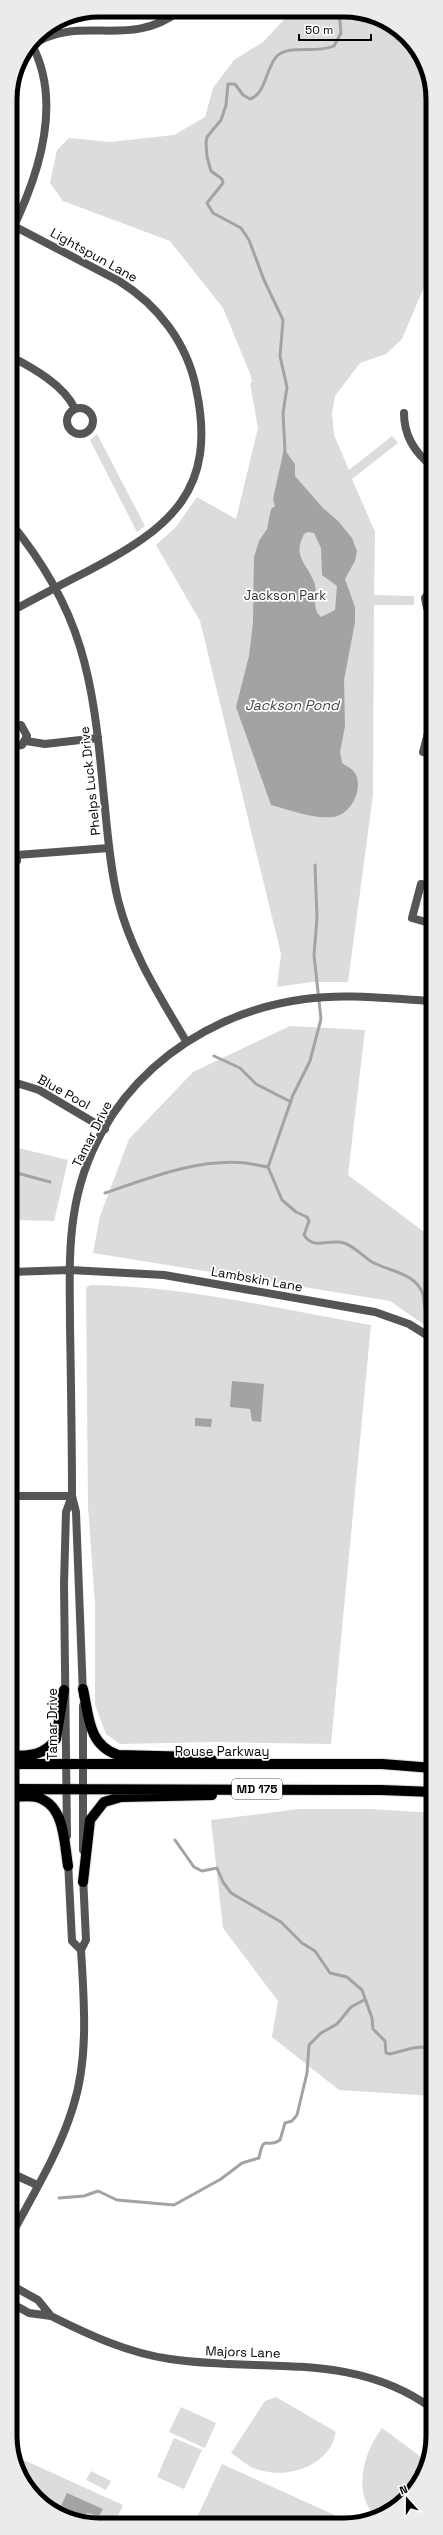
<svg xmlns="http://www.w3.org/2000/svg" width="443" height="2535" viewBox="0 0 443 2535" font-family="'Space Grotesk',sans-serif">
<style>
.green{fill:#dcdcdc}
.water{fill:#a3a3a3;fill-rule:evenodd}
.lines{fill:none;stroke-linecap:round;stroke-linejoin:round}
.stream{stroke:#a3a3a3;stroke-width:3}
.primary-casing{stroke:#dbdbdb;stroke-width:12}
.minor{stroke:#555;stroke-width:8}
.tertiary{stroke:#555;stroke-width:8}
.primary{stroke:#000;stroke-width:10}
.labels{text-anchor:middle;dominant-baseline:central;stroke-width:3.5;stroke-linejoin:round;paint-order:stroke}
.shield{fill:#fff;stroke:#4c4c4c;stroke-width:1}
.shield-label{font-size:12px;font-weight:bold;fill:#000}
.street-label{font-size:13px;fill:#000;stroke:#fff}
.park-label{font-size:13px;fill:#333;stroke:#fff}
.water-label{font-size:14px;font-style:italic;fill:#444;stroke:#fff}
.rim{fill:none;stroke:#000;stroke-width:5}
</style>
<rect width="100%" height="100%" fill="#fff"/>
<path class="green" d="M292 11 362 12 411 40 432 87V186L426 198V218L432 232V268L402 339 386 354 360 363 335 396 332 413 334 435 349 470 392 436 398 443 352 479 375 532 374 595 414 596V605H374L373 795 348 982H311L277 987 281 954 200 621 156 545 176 527 197 497 236 519 258 428 250 383H252L251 376 223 308 170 241 63 201 50 183 57 150 69 138 110 142 174 135 205 117 213 88 234 60 263 42Z
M97 434 145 526 137 532 90 440Z
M290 1026 365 1030 348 1175 431 1237 433 1235V1331L390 1301 93 1253 100 1216 129 1139 193 1072Z
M10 1146 68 1160 54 1221 10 1220Z
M90 1285C184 1286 279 1309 371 1325L331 1744 217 1742 120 1744 106 1734 95 1705V1604L88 1507 86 1288Z
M299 1809H371L433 1813V2096L339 2090 272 2037 278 2001 223 1928 211 1820Z
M276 2397 336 2432C334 2438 333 2445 329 2449 313 2472 276 2479 251 2467 244 2463 238 2457 231 2453L265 2401Z
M181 2407 216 2423 205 2448 169 2432Z
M382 2428 428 2462C423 2486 399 2511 376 2518 352 2491 363 2454 382 2428Z
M174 2438 202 2450 184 2489 157 2477Z
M15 2456 123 2505 115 2523H81L32 2495Z
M222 2464 341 2518 338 2524H194Z
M91 2471 111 2481 106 2490 86 2480Z"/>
<path class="water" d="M284 449 295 464V476L323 508 338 521 352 538 357 551 355 561 345 579 355 607V622L344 680 345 726 340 752 342 763C347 767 354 769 356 775 363 791 350 816 332 817 313 819 289 810 271 805L236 707 249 656 253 622 254 557 259 541 267 529 271 509 275 506 273 499ZM308 532 314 533 321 548 322 575 337 586 335 610 321 617C310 607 319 594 314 582 307 563 292 557 304 534Z
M232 1381 264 1384 261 1422 252 1421 250 1409 230 1407Z
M195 1418 212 1419 211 1427 195 1426Z
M67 2493 103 2509 99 2516 87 2513 81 2523 59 2510Z"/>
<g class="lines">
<path class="stream" d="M285 451 283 413 287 387 280 356 283 320 264 280 249 240 241 228 213 213 207 203 223 183 222 179 211 171 207 157 206 143 207 137 221 120 226 105 228 84H235L243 95 250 99C266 94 266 67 277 56 290 44 316 54 334 46L341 33 339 12
M315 865 317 918 314 955 321 1019 310 1061 293 1095 268 1167 282 1200 296 1212 307 1217 309 1221 304 1235C314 1251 329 1238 344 1243 356 1247 364 1258 374 1263 392 1272 415 1273 423 1294 424 1298 424 1304 425 1309L433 1314
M214 1056 240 1068 256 1084 291 1102
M10 1171 50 1182
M105 1193C149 1178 198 1158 246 1163 253 1164 260 1166 268 1167
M175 1840 194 1867 202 1871 217 1868 223 1882 231 1893 281 1922 302 1943 315 1951 330 1973 347 1977 362 1990 372 2018 373 2029 385 2041 386 2053 390 2054 413 2048 422 2047 433 2052
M59 2198 84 2196 98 2191 117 2200 174 2205 221 2179 242 2163 259 2158C264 2132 266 2150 280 2140L285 2123 292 2121 297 2115 307 2073 309 2045 321 2033 337 2024 351 2007 364 2000"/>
<defs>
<path id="primary" d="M83 1689C89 1716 88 1745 118 1755L197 1757 212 1760
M11 1756C29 1756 44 1756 56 1739L64 1690
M11 1764H382L433 1768
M11 1789 381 1790 433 1792
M11 1797C18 1797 28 1795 36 1797 65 1804 64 1842 68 1866
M83 1882 90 1820 104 1802 121 1797 212 1795"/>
</defs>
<use href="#primary" class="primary-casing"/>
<path class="minor" d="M32 45C80 13 129 50 179 11
M10 224 119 281C158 305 187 343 196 388 218 490 171 528 88 571 62 584 36 598 10 612
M10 234C38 178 64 103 31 43
M10 356C33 368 64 385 75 409
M67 421a13 13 0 1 1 26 0a13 13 0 1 1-26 0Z
M404 413C404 436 415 453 432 466
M432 588 425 598 427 608 432 611
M432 718 423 752 432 755
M10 725H21L27 736 22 745 10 747
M26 741 45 744 98 738
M10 846 17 855V861L10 868
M17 855 109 848
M433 887 421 884 412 918 433 924
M10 1081 39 1090 105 1129
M10 1272 70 1270 164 1275 375 1312 409 1324 433 1339
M11 1496H72
M11 2173 37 2185
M11 2285 38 2300 51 2316 29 2313 11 2303
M51 2316C89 2335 128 2353 170 2359 262 2373 353 2350 433 2409"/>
<path class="tertiary" d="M10 522C83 610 93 679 103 788 107 825 109 863 118 900 131 952 159 995 186 1041
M83 1695 76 1512 72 1496C72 1439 71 1383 70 1326 70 1289 68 1251 74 1214 92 1096 190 1014 305 999 346 993 391 999 433 1001
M67 1836 64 1584 66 1512 72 1496
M83 1850V1706
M68 1861 72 1941 81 1950
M11 2236C33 2194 59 2153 73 2107 89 2058 84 2001 81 1950L86 1940 83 1876"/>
<use href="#primary" class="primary"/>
</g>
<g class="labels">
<rect class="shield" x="232" y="1779" width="50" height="20" rx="3"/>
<g class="shield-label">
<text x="257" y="1789">MD 175</text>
</g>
<g class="street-label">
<text transform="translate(94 255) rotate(29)">Lightspun Lane</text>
<text transform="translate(90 781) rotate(-96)">Phelps Luck Drive</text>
<text transform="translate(64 1092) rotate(29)">Blue Pool</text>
<text transform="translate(92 1134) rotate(-63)">Tamar Drive</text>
<text transform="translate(257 1279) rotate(10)">Lambskin Lane</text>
<text transform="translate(52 1724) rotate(-90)">Tamar Drive</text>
<text x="222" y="1751">Rouse Parkway</text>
<text transform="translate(243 2352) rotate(2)">Majors Lane</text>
</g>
<g class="park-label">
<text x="285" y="595">Jackson Park</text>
</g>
<g class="water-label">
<text x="292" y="705">Jackson Pond</text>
</g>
</g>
<path d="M0 0H443V2535H0ZM99 17H344A82 82 0 0 1 426 99V2436A82 82 0 0 1 344 2518H99A82 82 0 0 1 17 2436V99A82 82 0 0 1 99 17Z" fill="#ebebeb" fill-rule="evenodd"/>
<path class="rim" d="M99 17H344A82 82 0 0 1 426 99V2436A82 82 0 0 1 344 2518H99A82 82 0 0 1 17 2436V99A82 82 0 0 1 99 17Z"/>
<g transform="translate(407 2499) rotate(339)" stroke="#ffffff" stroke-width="3" paint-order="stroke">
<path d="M0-3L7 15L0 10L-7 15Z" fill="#000000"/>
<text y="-6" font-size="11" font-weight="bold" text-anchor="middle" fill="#000000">N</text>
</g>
<path d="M299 34v6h72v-6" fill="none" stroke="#000000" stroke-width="2"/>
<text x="305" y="34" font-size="12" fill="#000000" stroke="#ffffff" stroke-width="3" paint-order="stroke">50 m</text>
</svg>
